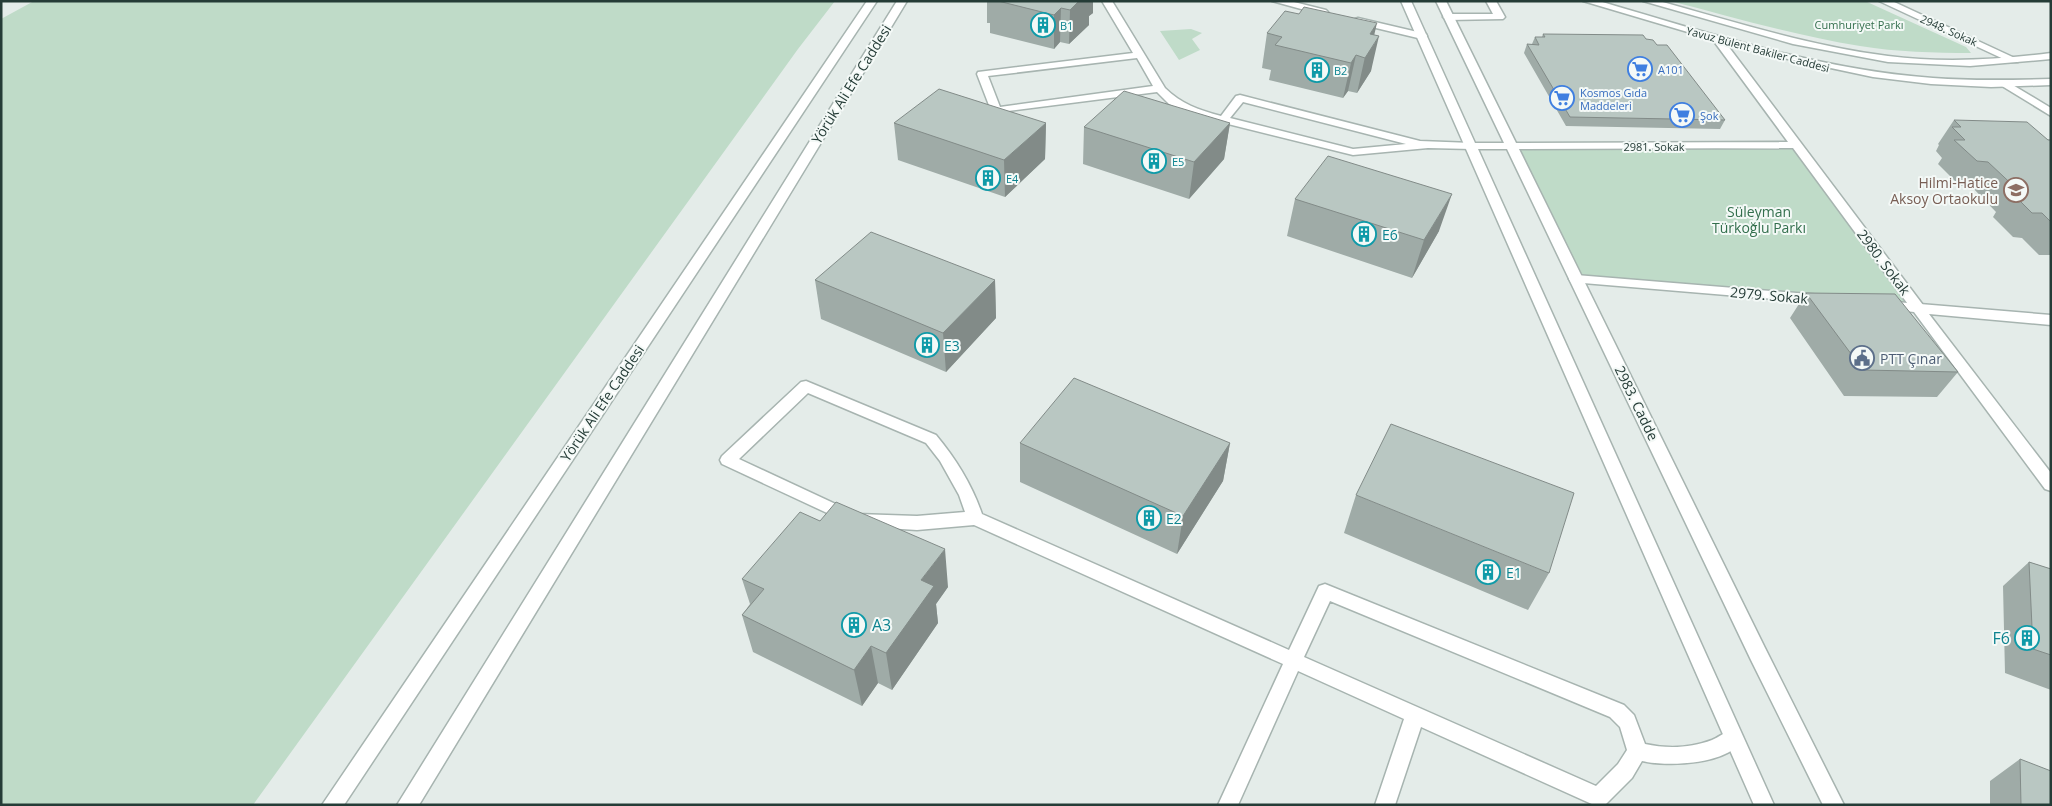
<svg xmlns="http://www.w3.org/2000/svg" width="2052" height="806" viewBox="0 0 2052 806" font-family="'Open Sans',sans-serif">
<style>
.green{fill:#bfdbc8}
.lines{fill:none;stroke-linecap:round;stroke-linejoin:round}
.pedestrian-casing{stroke:#a7b4b0;stroke-width:3}
.minor-casing{stroke:#a7b4b0;stroke-width:3}
.tertiary-casing{stroke:#a7b4b0;stroke-width:3}
.pedestrian{fill:#fff;fill-rule:evenodd}
.minor{fill:#fff;fill-rule:evenodd}
.tertiary{fill:#fff;fill-rule:evenodd}
.wall{fill:#9faba7}
.shaded-wall{fill:#828b88}
.building{fill:#b9c7c2;stroke:#828b88}
.labels{text-anchor:middle;dominant-baseline:central;stroke-width:4;stroke-linejoin:round;paint-order:stroke}
.far-park-label{font-size:11px;fill:#336f4d;stroke:#f4f9f7}
.far-culture-label{font-size:11px;fill:#0d838f;stroke:#f4f9f7;text-anchor:start}
.far-street-label{font-size:11px;fill:#253c37;stroke:#f4f9f7}
.far-shop-label{font-size:11px;fill:#366cbe;stroke:#f4f9f7;text-anchor:start}
.street-label{font-size:14px;fill:#253c37;stroke:#f4f9f7}
.education-label{font-size:14px;fill:#785e54;stroke:#f4f9f7;text-anchor:end}
.park-label{font-size:14px;fill:#336f4d;stroke:#f4f9f7}
.culture-label{font-size:14px;fill:#0d838f;stroke:#f4f9f7;text-anchor:start}
.service-label{font-size:14px;fill:#4e5e75;stroke:#f4f9f7;text-anchor:start}
.near-culture-label{font-size:16px;fill:#0d838f;stroke:#f4f9f7;text-anchor:start}
</style>
<rect width="100%" height="100%" fill="#e4ece9"/>
<path class="green" d="M34 1H835L798 49 253 805H1V19Z
M1670 1H1865L1966 47 1971 53C1934 53 1897 52 1860 46 1796 36 1733 17 1670 1Z
M1191 29 1202 33 1192 39 1200 50 1179 60 1160 31Z
M1797 145 1918 308 1576 279 1512 146Z"/>
<g class="lines">
<defs>
<path id="pedestrian" d="M1718 37 1722 38 1923 305 1925 308 1923 311H1913L1793 148 1512 149 1506 146 1512 143 1788 142 1713 40Z"/>
<path id="minor" d="M1102 1H1112L1165 88C1181 104 1199 110 1221 116L1236 96 1240 95 1420 141 1472 143 1478 146 1472 149 1428 148 1353 155 1192 115 1169 104 1157 92 992 113 977 74 978 72 1133 53ZM1137 58 1153 86 1000 107 988 76ZM1243 102 1406 144 1353 149 1230 118Z
M1272 1H1290L1326 10 1328 12 1323 15Z
M1486 1H1496L1505 17 1503 19 1448 20 1443 17 1448 14H1493Z
M1879 1H1892L2019 60 2018 62H2010Z
M1358 18 1426 34 1427 36 1422 39 1355 23V19Z
M2006 81 2051 108V116L2002 86 2001 84 2002 82Z
M1576 275 1821 295 1826 296 1828 299 1826 302 1821 303 1571 282 1569 279Z
M1884 301 2051 315V325L1929 314 2051 473V491L2045 489 1914 312 1879 308 1877 305 1879 302Z
M806 381 936 435C956 459 972 485 982 514L1289 650 1319 586 1325 584 1624 705 1634 715 1645 744C1667 749 1691 748 1712 740 1719 737 1725 732 1733 729L1740 732 1743 738C1731 765 1667 767 1642 761L1632 778 1606 804 1594 805 1421 727 1395 805H1375L1404 719 1298 671 1238 805H1218L1283 664 974 525 917 530 855 526 722 464 720 460 722 456 801 382ZM808 393 926 443 940 461 959 495 965 512 917 516 857 514 739 459ZM1330 601 1610 717 1620 727 1627 750 1618 764 1596 786 1304 657Z"/>
<path id="tertiary" d="M867 1H877L344 805H322Z
M897 1H907L419 805H397Z
M1401 1H1411L1475 143H1504L1436 1H1446L1765 648 1844 805H1823L1751 660 1507 149H1478L1774 805H1754Z
M1583 1H1599C1708 33 1819 70 1933 78 1972 81 2011 80 2051 79V85L1991 87 1931 84 1873 77 1755 52Z
M1643 1H1659C1735 22 1810 46 1888 56 1942 63 1997 60 2051 53V59L1970 66 1888 62 1793 44Z"/>
</defs>
<use href="#pedestrian" class="pedestrian-casing"/>
<use href="#minor" class="minor-casing"/>
<use href="#tertiary" class="tertiary-casing"/>
<use href="#pedestrian" class="pedestrian"/>
<use href="#minor" class="minor"/>
<use href="#tertiary" class="tertiary"/>
</g>
<path class="wall" d="M987 1H1093V13L1089 16V25L1069 44 1060 42 1054 49 990 33V23H987Z
M1267 33 1374 35 1371 71 1357 93 1348 91 1343 98 1269 80 1271 70 1262 68Z
M1543 34 1646 39 1657 45 1725 120 1720 129 1566 126 1524 53 1527 44H1532L1535 37H1542Z
M1954 120 2051 140V255H2039L2022 238 2013 237 1993 217 1996 212 1971 186H1960L1938 164 1942 158 1936 151 1939 145 1938 144Z
M894 123H1046L1045 159 1005 197 898 160Z
M1230 123 1224 159 1189 199 1083 164 1084 127Z
M1295 199 1439 231 1412 278 1287 236Z
M815 280H995L996 318 946 372 821 319Z
M1806 293 1958 372 1937 397 1844 396 1790 318Z
M1020 443H1230L1223 481 1177 554 1020 482Z
M1356 495 1549 573 1528 610 1344 533Z
M2029 562 2051 569V690L2005 673 2003 586Z
M742 579 948 587 936 604 938 623 892 690 878 683 862 706 753 652 742 615 750 604Z
M2020 759 2051 805H1990V781Z"/>
<path class="shaded-wall" d="M1079 1H1093V13L1089 16V25L1069 44 1070 10Z
M1061 8 1060 42 1054 49V15Z
M1377 23 1371 49 1379 36 1371 71 1357 93 1370 34Z
M1356 55 1348 91 1343 98 1351 63Z
M1046 123 1045 159 1005 197 1004 160Z
M1230 123 1224 159 1189 199 1194 162Z
M1452 194 1439 231 1412 278 1424 240Z
M995 280 996 318 946 372 943 333Z
M1230 443 1223 481 1177 554 1183 516Z
M945 549 948 587 936 604 938 623 892 690 886 653 921 580Z
M871 646 878 683 862 706 854 670Z"/>
<path class="building" d="M998 1H1079L1070 10 1061 8 1054 15Z
M1304 7 1377 23 1370 34 1379 36 1365 58 1356 55 1351 63 1275 45 1282 37 1267 33 1285 11 1299 14Z
M1543 34 1643 35 1646 39 1653 40 1657 45H1667L1725 120 1570 117 1527 44 1539 45 1535 37H1545Z
M939 89 1046 123 1004 160 894 123Z
M1124 91 1230 123 1194 162 1084 127Z
M1954 120 2027 122 2048 140H2051V222L2042 213H2032L2011 192H2020L1988 162 1977 161 1954 140H1965L1952 127H1961Z
M1328 156 1452 194 1424 240 1295 199Z
M871 232 995 280 943 333 815 280Z
M1806 293 1895 294 1958 372 1863 370Z
M1074 378 1230 443 1183 516 1020 443Z
M1391 424 1574 493 1549 573 1356 495Z
M836 502 945 549 921 580 934 586 886 653 871 646 854 670 742 615 764 589 742 579 800 512 820 521Z
M2029 562 2051 569V655L2033 649Z
M2020 759 2051 771V805H2021Z"/>
<defs>
<symbol id="building-ring" viewBox="-11 -11 22 22"><circle r="9.5" fill="#f4f9f7" stroke="#0f9aa8" stroke-width="1.5"/><path d="M-4-6H4V6H1V3H-1V6H-4ZM-2.5-4.3h1.7v1.8h-1.7ZM.8-4.3h1.7v1.8H.8ZM-2.5-1h1.7V.8h-1.7ZM.8-1h1.7V.8H.8Z" fill="#0f9aa8"/></symbol>
<symbol id="supermarket-ring" viewBox="-11 -11 22 22"><circle r="9.5" fill="#f4f9f7" stroke="#3f7fe0" stroke-width="1.5"/><path d="M-6-5.5h2.5l.6 2H6L4.5 2H-2.5L-4.4-4H-6ZM-1.5 3.2a1.3 1.3 0 1 0 .1 0ZM3 3.2a1.3 1.3 0 1 0 .1 0Z" fill="#3f7fe0"/></symbol>
<symbol id="school-ring" viewBox="-11 -11 22 22"><circle r="9.5" fill="#f4f9f7" stroke="#8d6e63" stroke-width="1.5"/><path d="M0-5L7-2L0 1L-7-2ZM-4 1L0 2.5L4 1V4Q0 6-4 4Z" fill="#8d6e63"/></symbol>
<symbol id="civic-ring" viewBox="-11 -11 22 22"><circle r="9.5" fill="#f4f9f7" stroke="#5c6f8a" stroke-width="1.5"/><path d="M-.6-6.5H3V-4.5H.6V-3L4-1V1h2V6H-6V1h2V-1L-.6-3ZM-1.2 2.5V6h2.4V2.5Z" fill="#5c6f8a"/></symbol>
</defs>
<g fill-rule="evenodd">
<use href="#building-ring" x="1029" y="11" width="28" height="28"/>
<use href="#supermarket-ring" x="1626" y="55" width="28" height="28"/>
<use href="#building-ring" x="1303" y="56" width="28" height="28"/>
<use href="#supermarket-ring" x="1548" y="84" width="28" height="28"/>
<use href="#supermarket-ring" x="1668" y="101" width="28" height="28"/>
<use href="#building-ring" x="1140" y="147" width="28" height="28"/>
<use href="#building-ring" x="974" y="164" width="28" height="28"/>
<use href="#school-ring" x="2002" y="176" width="28" height="28"/>
<use href="#building-ring" x="1350" y="220" width="28" height="28"/>
<use href="#building-ring" x="913" y="331" width="28" height="28"/>
<use href="#civic-ring" x="1848" y="344" width="28" height="28"/>
<use href="#building-ring" x="1135" y="504" width="28" height="28"/>
<use href="#building-ring" x="1474" y="558" width="28" height="28"/>
<use href="#building-ring" x="840" y="611" width="28" height="28"/>
<use href="#building-ring" x="2013" y="624" width="28" height="28"/>
</g>
<g class="labels">
<g class="far-park-label">
<text x="1859" y="24">Cumhuriyet Parkı</text>
</g>
<g class="far-culture-label">
<text x="1060" y="25">B1</text>
<text x="1334" y="70">B2</text>
<text x="1172" y="161">E5</text>
<text x="1006" y="178">E4</text>
</g>
<g class="far-street-label">
<text transform="translate(1949 30) rotate(24)">2948. Sokak</text>
<text transform="translate(1758 49) rotate(15)">Yavuz Bülent Bakiler Caddesi</text>
<text x="1654" y="146">2981. Sokak</text>
</g>
<g class="far-shop-label">
<text x="1658" y="69">A101</text>
<text x="1580" y="92">Kosmos Gıda<tspan x="1580" dy="13">Maddeleri</tspan></text>
<text x="1700" y="115">Şok</text>
</g>
<g class="street-label">
<text transform="translate(851 84) rotate(-58)">Yörük Ali Efe Caddesi</text>
<text transform="translate(1884 262) rotate(53)">2980. Sokak</text>
<text transform="translate(1769 295) rotate(5)">2979. Sokak</text>
<text transform="translate(602 403) rotate(-56)">Yörük Ali Efe Caddesi</text>
<text transform="translate(1637 403) rotate(64)">2983. Cadde</text>
</g>
<g class="education-label">
<text x="1998" y="182">Hilmi-Hatice<tspan x="1998" dy="16">Aksoy Ortaokulu</tspan></text>
</g>
<g class="park-label">
<text x="1759" y="211">Süleyman<tspan x="1759" dy="16">Türkoğlu Parkı</tspan></text>
</g>
<g class="culture-label">
<text x="1382" y="234">E6</text>
<text x="944" y="345">E3</text>
<text x="1166" y="518">E2</text>
<text x="1506" y="572">E1</text>
</g>
<g class="service-label">
<text x="1880" y="358">PTT Çınar</text>
</g>
<g class="near-culture-label">
<text x="872" y="625">A3</text>
<text x="2010" y="638" text-anchor="end">F6</text>
</g>
</g>
<rect width="2052" height="806" fill="none" stroke="#253c37" stroke-width="5"/>
</svg>
